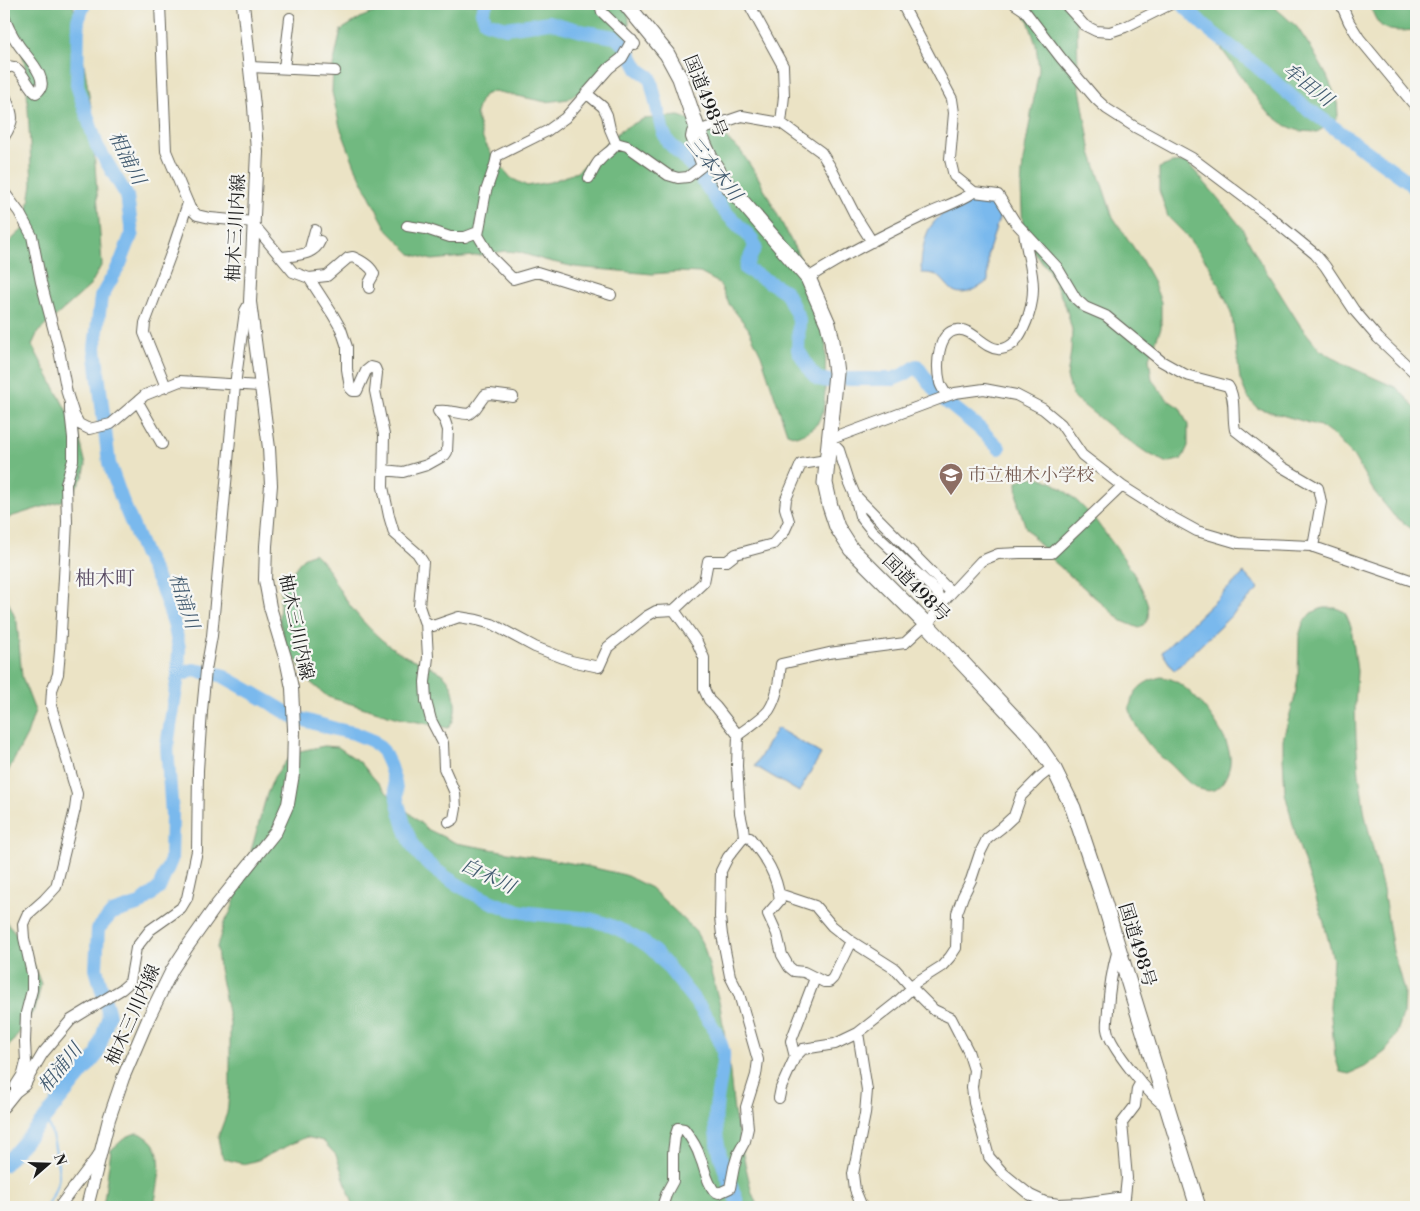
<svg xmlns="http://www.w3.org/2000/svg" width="1420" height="1211" viewBox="0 0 1420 1211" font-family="'Libre Bodoni','Noto Serif JP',serif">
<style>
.forest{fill:#71b980;stroke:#466a4e}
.water{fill:#7ab9ed;stroke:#4b6a84}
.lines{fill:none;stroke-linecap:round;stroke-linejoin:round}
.stream{stroke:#7ab9ed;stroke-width:2.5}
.river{stroke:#7ab9ed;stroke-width:14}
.minor-casing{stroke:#646257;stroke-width:12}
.major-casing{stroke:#646257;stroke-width:14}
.highway-casing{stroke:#646257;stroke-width:17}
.minor{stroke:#fff;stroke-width:10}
.major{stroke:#fff;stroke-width:12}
.highway{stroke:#fff;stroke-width:15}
.labels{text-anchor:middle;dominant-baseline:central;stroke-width:4.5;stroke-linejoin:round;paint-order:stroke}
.street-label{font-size:18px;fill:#1c1c1c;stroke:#f6f6f2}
.education-label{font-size:18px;fill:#785e54;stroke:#f6f6f2;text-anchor:start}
.water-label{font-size:19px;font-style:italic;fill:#425b70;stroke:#f6f6f2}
.quarter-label{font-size:20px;fill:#594b64;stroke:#f6f6f2}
</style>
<rect width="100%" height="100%" fill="#f6f6f2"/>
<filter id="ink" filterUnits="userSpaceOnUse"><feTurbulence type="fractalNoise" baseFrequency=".02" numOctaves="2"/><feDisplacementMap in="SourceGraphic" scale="10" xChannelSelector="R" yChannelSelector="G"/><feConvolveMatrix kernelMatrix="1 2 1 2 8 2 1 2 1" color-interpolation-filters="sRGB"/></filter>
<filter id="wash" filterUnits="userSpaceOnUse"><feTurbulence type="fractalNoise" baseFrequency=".0096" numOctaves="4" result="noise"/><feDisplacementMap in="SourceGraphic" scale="20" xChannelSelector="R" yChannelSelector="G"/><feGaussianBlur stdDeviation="1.12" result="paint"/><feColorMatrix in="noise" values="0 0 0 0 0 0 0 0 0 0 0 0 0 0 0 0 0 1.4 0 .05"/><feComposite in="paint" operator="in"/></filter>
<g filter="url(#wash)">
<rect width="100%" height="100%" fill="#ebe3c5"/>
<path class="forest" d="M4 4H73L77 21 91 107 102 264 90 286 38 332 32 345 78 432 86 465 83 477 68 499 10 517 4 524V247L25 227 32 184 26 71 18 32Z
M396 4H626L629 18V35L616 56 598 76 583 90 568 99 546 102 494 91 484 95 480 101 476 113 482 137 493 157 511 178 527 186 550 182 577 172 621 130 643 119 679 116 715 129 740 150 758 177 817 291 826 338 825 392 823 412 817 424 807 432 796 436 787 433 761 355 748 328 729 304 719 283 700 273 678 272 652 274 575 267 544 260 518 252 505 251 474 256 432 260 411 254 388 231 374 205 355 166 340 127 332 92 333 66 341 30 362 17Z
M1017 4H1075L1077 20 1078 77 1091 152 1113 217 1140 257 1152 279 1161 302V328L1149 358 1152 380 1168 400 1180 408 1188 425V446L1182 459 1167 463 1147 453 1118 433 1073 397 1067 377 1071 351 1072 330 1066 307 1049 271 1034 252 1023 233 1021 187 1023 161 1039 69 1036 45 1028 20Z
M1182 4H1271L1297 27 1313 51 1327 76 1337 100 1338 116 1331 124 1317 132 1299 131 1285 125 1265 110 1208 30 1193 13Z
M1370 4H1416V30C1389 32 1378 33 1370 4Z
M1187 162 1217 197 1242 228 1259 260 1300 325 1320 350 1350 367 1397 388 1416 408V532L1394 516 1373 490 1354 457 1334 436 1320 426 1257 408 1247 396 1240 379 1232 316 1225 298 1209 265 1185 234 1168 217 1159 190V168L1172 163Z
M1038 477C1058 482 1074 498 1088 512 1095 518 1099 526 1105 533 1118 550 1153 595 1148 617 1147 623 1143 625 1139 628L1122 621 1051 559 1026 528 1018 504 1017 482 1024 478Z
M314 553C328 565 334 582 344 597 354 612 368 628 382 640 389 646 399 652 407 657 423 664 443 668 451 685 456 696 458 720 448 728L398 718 328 697 310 682 286 645 279 619 281 587 303 558Z
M4 592 17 622 22 677 35 711 27 735 4 779Z
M1323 608H1336L1345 612 1351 626 1357 671 1355 705 1356 738 1359 774 1365 815 1383 890 1393 951 1404 991 1403 1015 1396 1035 1386 1051 1365 1067 1349 1074 1340 1072 1335 1056 1330 1007 1333 959 1323 919 1297 840 1285 793 1283 757V739L1295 696 1298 677 1299 636 1303 623 1311 613Z
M1161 677C1166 678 1170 678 1175 681 1196 692 1234 740 1230 764 1229 772 1224 783 1217 788 1212 792 1206 791 1200 789 1186 784 1179 771 1168 762 1165 759 1161 758 1159 755 1149 747 1132 723 1130 710 1129 707 1131 703 1132 699 1137 686 1148 680 1161 677Z
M324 746 338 747 360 762 385 791 427 829 456 843 582 865 625 875 651 888 695 930 704 947 720 1005 729 1064 734 1112 744 1159 752 1193 758 1207H354L336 1155 323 1141 306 1137 258 1160 243 1164 225 1159 221 1154 218 1137 227 1113 230 1086V1022L219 969 217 947 224 923 231 911 249 858 267 794 274 777 286 761 300 751Z
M4 919 26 945 41 984 36 1007 12 1043 4 1049Z
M136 1133C141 1133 145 1136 150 1140 167 1156 157 1187 154 1207H103L111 1150 126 1137Z"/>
<path class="water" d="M988 196H995L1001 204V212L988 253V281C979 288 963 298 952 290 947 286 943 279 938 276 933 273 927 273 922 273 919 264 924 238 929 229 933 223 937 218 943 214Z
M1244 573 1259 589 1174 671 1162 652Z
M777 728 821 754 799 792 755 766Z"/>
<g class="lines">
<path class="stream" d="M45 1118C51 1128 53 1137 55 1148 61 1176 61 1183 46 1207"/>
<path class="river" d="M486 4 482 12 486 22 506 28 549 22 585 32 615 37 625 45 638 69 650 77 663 132 668 142 694 168 725 212 752 239 755 247 747 264 746 269 778 287 786 292 799 319 798 350 811 372 818 379 829 381
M1183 4 1186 8 1209 30 1254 64 1297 101 1409 182 1416 190
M848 379H893L905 374 917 366 938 395 979 428 999 448
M178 676 193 670 221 675 269 702 294 717 335 729 354 733 373 741 383 751 389 764 395 783 397 797V799C401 815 405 831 413 846 429 874 493 907 524 912 552 917 580 915 606 924 620 929 635 937 647 945 660 955 669 969 680 982 688 993 698 1003 705 1015 712 1024 721 1041 723 1052 724 1062 721 1073 720 1082 717 1098 714 1115 716 1131 718 1158 730 1182 739 1207
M4 1165 45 1118 97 1055 109 1015 96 969 98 929 112 913 140 904 159 888 171 860 172 815 167 746 178 676 179 648 174 623 161 586 145 555 122 500 109 463 95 348 101 297 120 264 132 233 127 196 97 146 77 85 78 20 84 4"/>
</g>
</g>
<g filter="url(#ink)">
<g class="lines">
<defs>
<path id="minor" d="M160 4 166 151 190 208 197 215 210 218 254 222
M600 4 602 12 635 44
M749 4 783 66 784 96 781 123
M902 4 952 99 954 113 950 159 954 176 974 192 998 195 1015 222 1057 267 1076 299 1085 307 1106 316 1161 361 1186 375 1228 386C1236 397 1232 416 1235 430L1282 467 1318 488 1321 502 1313 547
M1015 4 1024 10 1061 58 1096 99 1107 109 1135 127 1192 158 1265 213 1315 254 1325 266 1354 310 1378 338 1416 374
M1065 4 1084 25 1096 31 1110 32 1125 27 1171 4
M1341 4 1349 22 1359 38 1416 107
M4 16C7 26 12 35 18 44 24 54 54 82 36 93 25 85 19 57 4 70
M250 67 335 71
M284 68 290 18
M4 93C12 114 17 117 4 137
M586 93 603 107 607 115 610 129 616 143C613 152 605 153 600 160 595 165 593 172 589 178
M698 131 742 116 781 123 821 152 831 168 855 215 872 242
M616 143 627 146 668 175 678 178 688 177 702 166 691 137 692 132 697 127
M4 192 19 212 32 236 41 282 59 350 67 393 74 415 79 424 89 429 111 424 145 395 180 381 260 386
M254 225 293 272 309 278 333 315 341 329 347 347V369L350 388 353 391H357L366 371 371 367 375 368 377 373 375 391 384 435 383 487 389 516 394 533 417 553 423 562 419 606 424 621 433 626 459 617 477 620 492 624 535 647 571 661 599 667 608 647 647 616 656 611 674 610 704 582 708 561H727L736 554 773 544 784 532 789 521 785 508 786 499 801 464 827 460
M407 226 426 229 450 237H465L478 232
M309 252 315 230
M281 257C295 255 314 256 320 241
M309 278 327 276 348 258 353 257C360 260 371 266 374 274L369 283V288
M808 278C844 255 883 235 921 217 939 208 958 203 974 192
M611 295 537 272 513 279 491 257 478 235 486 191 495 165 497 156 547 131 565 118 609 68 622 58 632 40
M166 387 144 333 145 323 172 251 188 203
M947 396C945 392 941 387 940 383 936 367 937 332 957 330 973 328 983 348 998 349 1005 350 1013 345 1017 339 1027 325 1033 305 1033 288 1033 270 1026 250 1024 232
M138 402 162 444
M383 470 403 472 427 465 445 455 447 452 448 430 445 421 438 411C449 409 458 414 469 414L475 409 485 395 490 394 513 397
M855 496 860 516 872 531 937 592 939 606
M951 592 855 495 849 481 839 450 829 440 955 393 984 389 1016 395 1043 409 1061 424 1082 455 1122 486 1166 514 1197 531 1238 543 1311 546 1416 582
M426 622 428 657 425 682 426 701 431 720 443 743 444 768 455 793 456 808 454 819 449 822
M738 735C746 729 764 717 769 710 778 696 779 679 781 664L829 653 905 643 933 617 939 606 981 561 998 554 1020 553H1052L1122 486
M744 837 750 838C766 859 777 874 780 900L768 914 777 934 782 955 789 967 794 971 804 972 824 982H829L833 978 851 941
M779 894 815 906 832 926 851 941 895 969 912 988 934 1010 951 1018 968 1051 974 1070 972 1087 974 1103 989 1157 1004 1174 1030 1195 1045 1202 1059 1204 1082 1203 1125 1197 1127 1178 1122 1123 1135 1106 1137 1089 1141 1082
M1118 949C1112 970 1109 989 1108 1010 1108 1016 1106 1023 1107 1029 1109 1046 1152 1099 1167 1107
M858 1033 867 1090 865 1114 853 1174 855 1190 862 1207
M795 1057 791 1041 815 978
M16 1092V1085L23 1074 26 1062 25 1042 26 1013 32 990V974L24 938 23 924 27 915 44 900 56 887 75 809 77 794 51 706 52 690 58 674 60 651 67 522 66 484 73 460V438L70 411V403
M779 1098 781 1088 795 1057 803 1049 835 1044 858 1033 896 1003 912 988 915 983 942 966 950 957 956 948 957 913 963 896 971 880 980 853 987 839 1001 828 1014 816 1021 796 1040 777 1053 767
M4 1107 16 1092 25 1085 30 1075 43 1053 71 1020 122 989 130 982 136 948 150 930 181 908 187 898 197 851 198 770 202 711 206 670 212 636 235 385 245 311 250 302
M59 1207 99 1154
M662 1207 667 1192 673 1181V1153L675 1137 678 1128 684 1129C691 1138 697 1147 700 1157 706 1171 705 1178 714 1191L719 1193 730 1188 734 1167 738 1154 745 1141 748 1128 746 1107 756 1075 758 1060 739 994 730 976 722 935 720 917 721 871 728 857 744 837 743 827 740 813 737 766 738 735 716 707 709 700 704 689V658L697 642 674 610"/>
<path id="major" d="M87 1207 109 1119 123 1078 149 1017 172 970 187 947 216 906 276 831 288 804 293 774 294 729 292 688 287 664 270 607 265 580 266 546 271 485 269 448 250 302 257 152 254 106 243 4"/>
<path id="highway" d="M626 4 667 54 680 78 698 131 711 160 725 182 808 278 828 324 832 341 836 373 825 483 830 506 837 527 851 549 926 624 1033 738 1053 767 1073 808 1100 889 1198 1207"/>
</defs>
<use href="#minor" class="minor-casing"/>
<use href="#major" class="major-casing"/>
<use href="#highway" class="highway-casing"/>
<use href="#minor" class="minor"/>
<use href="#major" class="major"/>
<use href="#highway" class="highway"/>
</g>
</g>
<defs>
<symbol id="school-pin" viewBox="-11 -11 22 30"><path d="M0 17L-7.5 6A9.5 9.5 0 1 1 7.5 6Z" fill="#8d6e63" stroke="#f6f6f2"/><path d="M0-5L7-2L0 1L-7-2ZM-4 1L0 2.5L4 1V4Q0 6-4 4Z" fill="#fff"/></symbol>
</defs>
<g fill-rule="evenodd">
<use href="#school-pin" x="937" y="461" width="28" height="38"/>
</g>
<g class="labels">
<g class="street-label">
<text transform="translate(705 96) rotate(68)">国道498号</text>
<text transform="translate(236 228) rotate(-87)">柚木三川内線</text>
<text transform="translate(916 588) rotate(45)">国道498号</text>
<text transform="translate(296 627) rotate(78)">柚木三川内線</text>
<text transform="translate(1137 945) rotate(73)">国道498号</text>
<text transform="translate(133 1015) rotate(-66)">柚木三川内線</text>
</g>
<g class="education-label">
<text x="968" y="475">市立柚木小学校</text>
</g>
<g class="water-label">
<text transform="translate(1308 85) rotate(38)">牟田川</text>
<text transform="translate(127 158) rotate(63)">相浦川</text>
<text transform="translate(714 169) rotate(51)">三本木川</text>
<text transform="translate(184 601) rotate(72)">相浦川</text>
<text transform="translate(488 876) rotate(26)">白木川</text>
<text transform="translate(60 1068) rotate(-51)">相浦川</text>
</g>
<g class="quarter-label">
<text x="105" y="579">柚木町</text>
</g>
</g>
<rect width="1420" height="1211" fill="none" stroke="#f6f6f2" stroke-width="20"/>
<g transform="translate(48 1164) rotate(70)" stroke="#f6f6f2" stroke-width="4" paint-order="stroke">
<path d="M0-4L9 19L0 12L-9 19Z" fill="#1c1c1c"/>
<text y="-8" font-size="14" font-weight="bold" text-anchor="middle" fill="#1c1c1c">N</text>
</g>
</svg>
